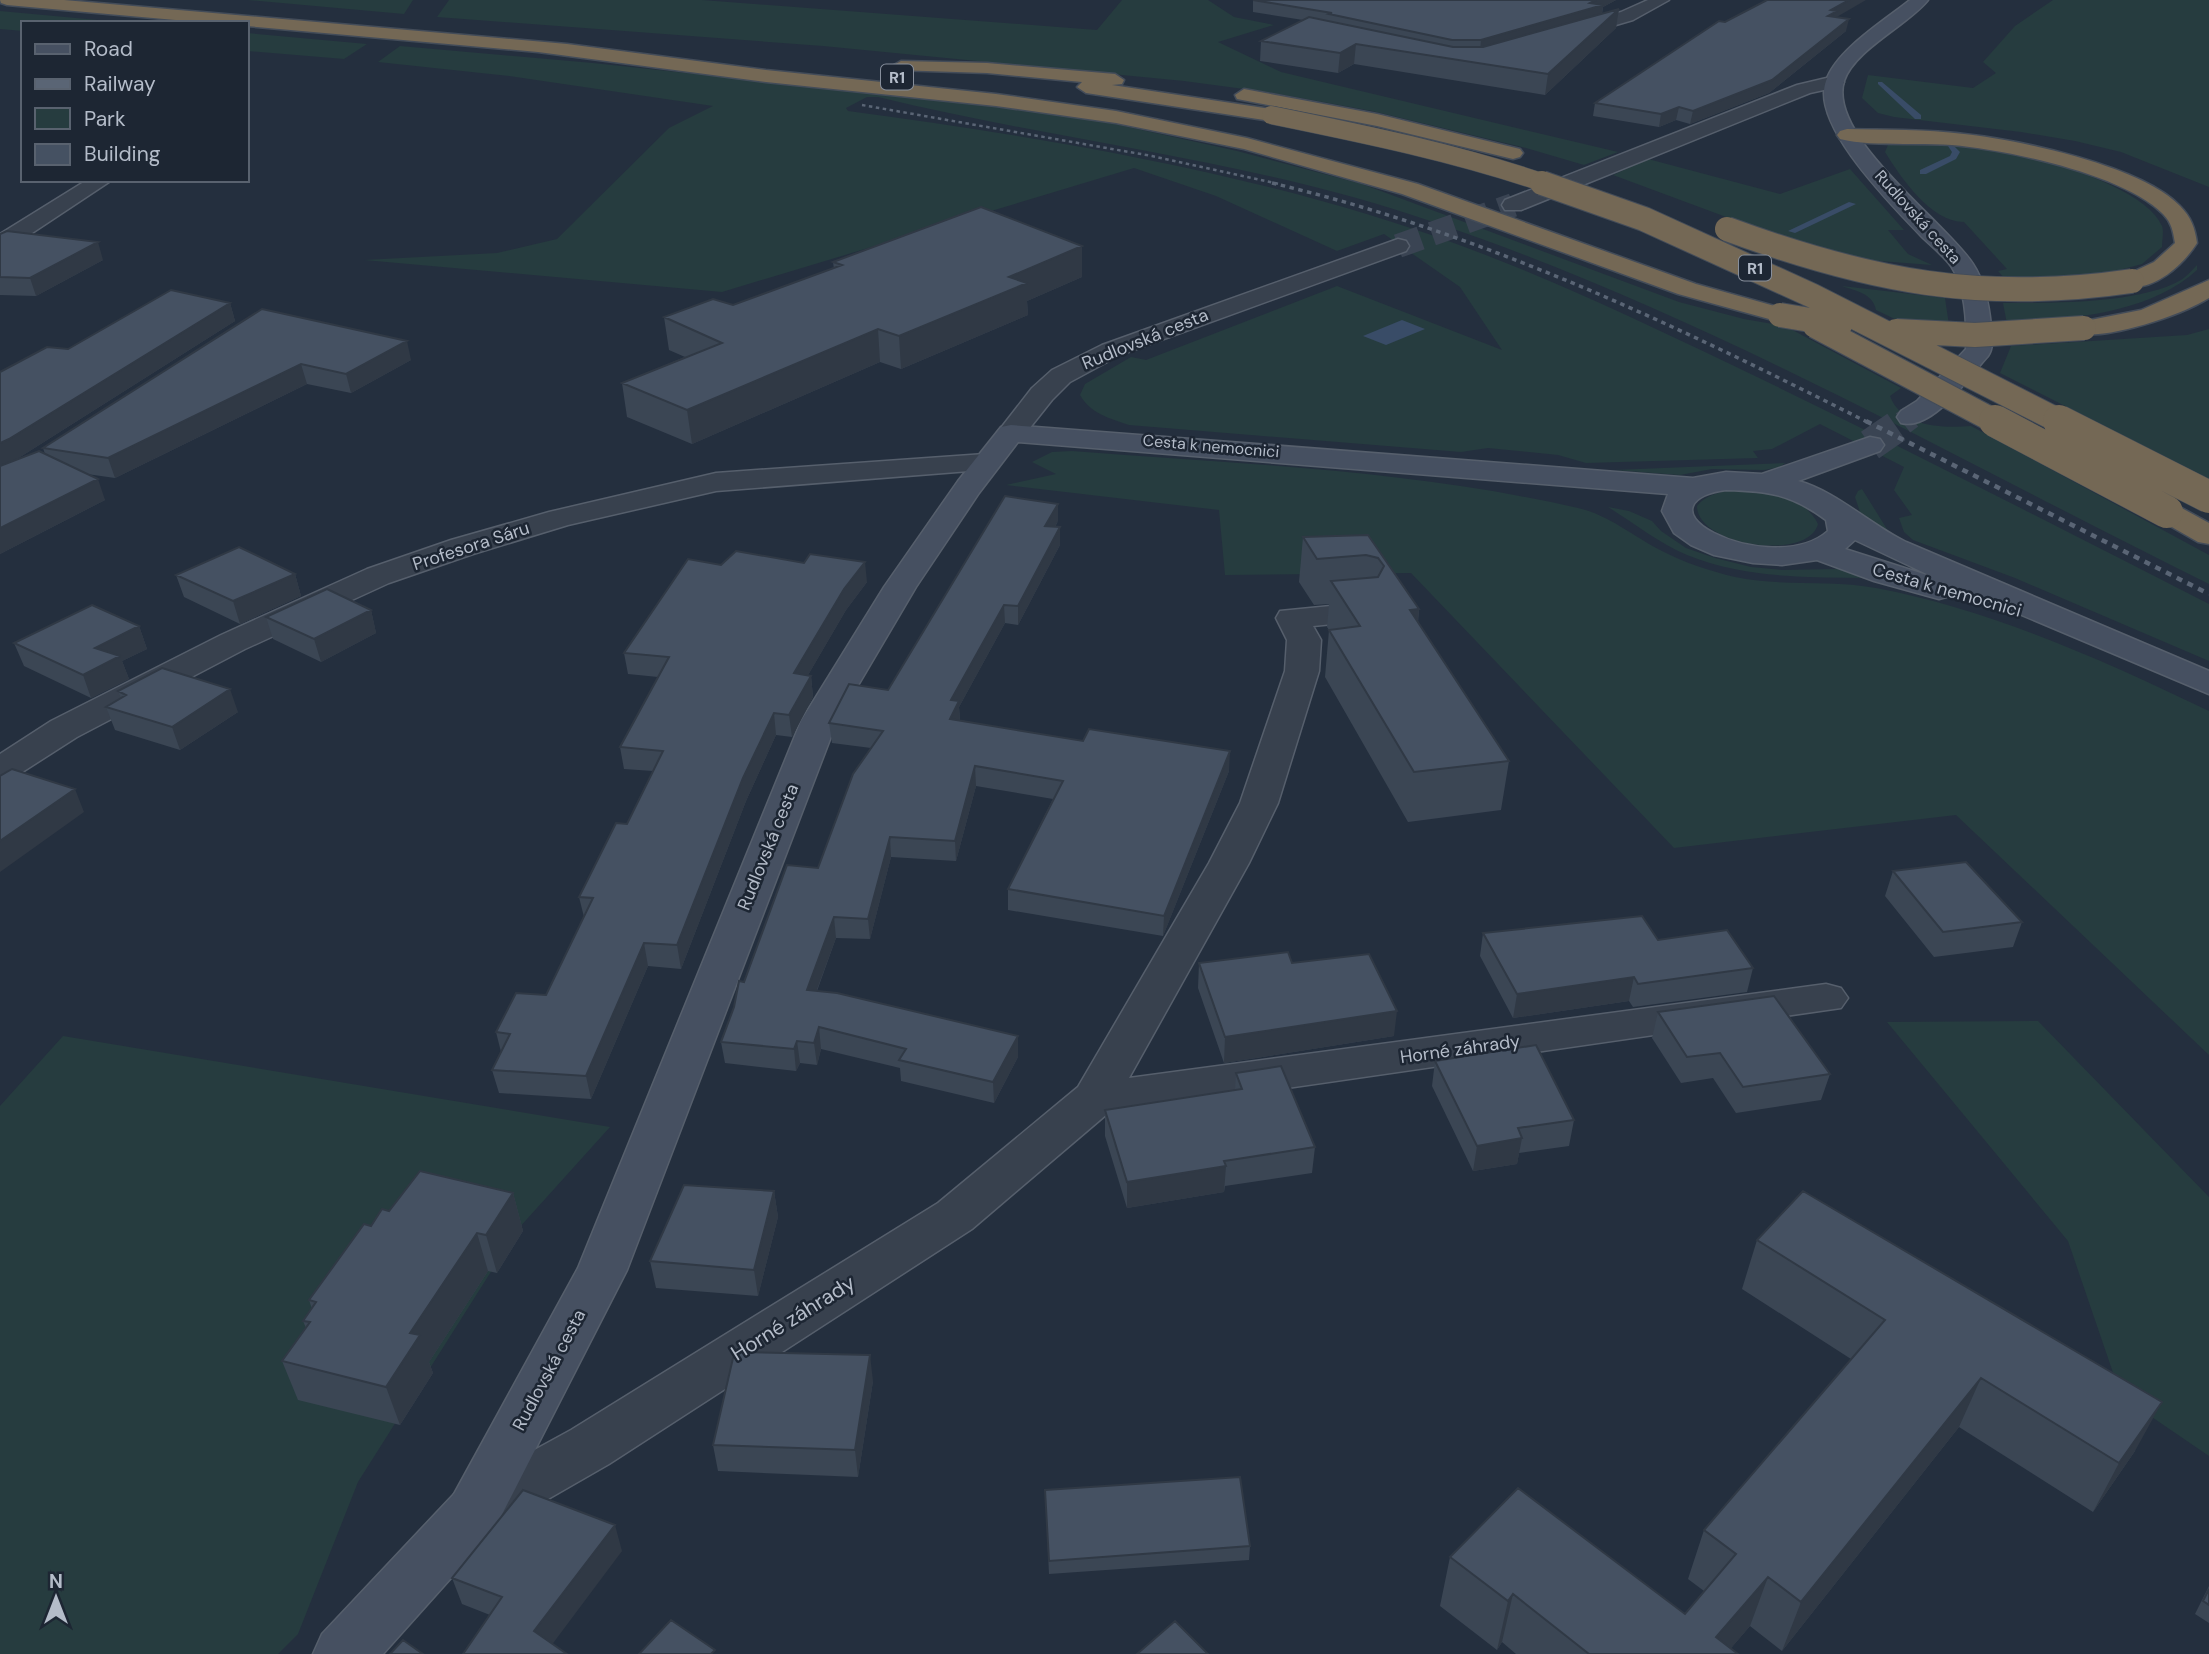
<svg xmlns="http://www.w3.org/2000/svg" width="2209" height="1654" viewBox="0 0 2209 1654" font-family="'DM Sans',sans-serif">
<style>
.green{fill:#263c3f}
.water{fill:#394c67}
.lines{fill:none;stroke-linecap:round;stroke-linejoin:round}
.stream{fill:#394c67;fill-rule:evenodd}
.street-tunnel{stroke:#3a4453;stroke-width:24;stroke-dasharray:24 12;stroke-linecap:butt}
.secondary-tunnel-far1{stroke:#3a4453;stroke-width:24;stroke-dasharray:24 12;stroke-linecap:butt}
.secondary-tunnel{stroke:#3a4453;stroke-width:32;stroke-dasharray:32 16;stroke-linecap:butt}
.street-casing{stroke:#565f6c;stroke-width:3}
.secondary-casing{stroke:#565f6c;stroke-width:3}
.highway-casing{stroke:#434c59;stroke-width:3}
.street{fill:#38414e;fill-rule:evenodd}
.secondary{fill:#465061;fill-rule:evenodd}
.highway{fill:#746855;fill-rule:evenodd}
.rail-far2{stroke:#5a6575;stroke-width:2.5;stroke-dasharray:3.5 3.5;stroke-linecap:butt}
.rail-far1{stroke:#5a6575;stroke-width:3.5;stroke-dasharray:4.5 4.5;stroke-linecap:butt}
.rail{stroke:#5a6575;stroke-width:4.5;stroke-dasharray:6 6;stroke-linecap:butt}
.highway-bridge-far2-casing{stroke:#434c59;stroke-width:19;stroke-linecap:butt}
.highway-bridge-far1-casing{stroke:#434c59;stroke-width:26;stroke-linecap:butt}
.highway-bridge-casing{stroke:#434c59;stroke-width:33;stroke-linecap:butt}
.highway-bridge-far2{stroke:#746855;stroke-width:18}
.highway-bridge-far1{stroke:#746855;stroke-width:24}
.highway-bridge{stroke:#746855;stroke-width:32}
.wall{fill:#3b4654}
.shaded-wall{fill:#303945}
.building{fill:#455162;stroke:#303945;stroke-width:2}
.labels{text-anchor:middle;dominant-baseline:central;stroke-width:5;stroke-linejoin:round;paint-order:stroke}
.shield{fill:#1d2633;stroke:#878f9c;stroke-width:2}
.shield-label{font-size:16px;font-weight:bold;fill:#b4bcc9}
.far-street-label{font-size:16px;fill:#b4bcc9;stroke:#1d2633}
.street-label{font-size:18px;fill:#b4bcc9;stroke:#1d2633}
.near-street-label{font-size:21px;fill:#b4bcc9;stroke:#1d2633}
</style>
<rect width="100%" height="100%" fill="#242f3e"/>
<path class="green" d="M247 0H413L404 14Z
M449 0H702L1097 30 1122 0H1208L1234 17 1274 25 1218 42 1281 72 1618 152 1584 165 1526 148 1372 111 1273 93 1184 81 823 46 437 17Z
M2053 0H2209V187L2121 152 2075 141 2021 132 1894 117 1878 113 1862 98 1868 75 1973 88 1996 73 1983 62 2015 26Z
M0 11 130 23H23V31L0 29Z
M247 33 367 44 344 59 247 51Z
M400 46 593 63 1016 108 1115 124 1237 151 1362 184 1679 302 1744 319 1785 326 1901 388 1890 396C1902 428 1943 428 1971 426L2209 555V584C1946 454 1690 305 1409 214 1236 158 1054 140 878 97H867L846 108 848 111C1052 138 1269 175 1462 246 1554 280 1642 322 1730 364 1891 441 2050 523 2209 604V661L2015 578 1913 540 1904 532 1899 518 1912 515 1894 490 1904 467 1820 424 1772 449 1753 451 1758 458 1586 463 1558 455 1488 448 1461 452 1129 425C1109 418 1091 414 1080 395L1085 384 1131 357 1146 360 1337 286 1502 350 1460 287 1384 234 1337 251 1216 196 1134 168 722 292 364 260 497 253 557 239 669 128 713 106 509 76 378 62Z
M1898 142C1917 142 1937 142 1957 143 2003 147 2142 180 2162 226 2164 231 2162 241 2162 247L2142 264 2112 272 2006 280 1998 271 2007 269 1964 222C1931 222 1901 178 1885 152L1888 145Z
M1648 159 1780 194 1850 169 1904 230H1888L1908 254 1932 265 1853 259 1791 241 1613 175Z
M2197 265V270C2148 315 2069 318 2007 324L2003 303C2051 303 2139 304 2181 280 2187 276 2192 270 2197 265Z
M1842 286 1945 298 1949 325 1903 323 1876 310C1873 293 1855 291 1842 286Z
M2209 329V479L2000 373 2011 346 2187 335Z
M1072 451C1241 464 1412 470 1578 508 1609 515 1634 537 1662 551 1685 563 1710 571 1735 577 1781 587 1830 579 1876 588 1992 610 2103 660 2209 711V1055L1956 815 1674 848 1411 573 1225 575 1219 510 1006 485 1056 474 1032 462 1052 452Z
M1785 463 1780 467 1764 470 1712 469 1680 475 1614 470Z
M1862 489 1895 542 1861 515 1855 497 1858 491Z
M1731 490C1761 490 1803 493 1818 524 1808 562 1697 546 1697 506 1706 495 1717 493 1731 490Z
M1608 507 1629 511 1652 521 1661 531 1686 548 1715 558 1751 567 1782 570 1838 569 1870 578C1808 577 1746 579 1687 555 1660 544 1634 523 1608 507Z
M2038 1021 2209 1197V1456L2121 1396 2068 1241 1887 1022Z
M63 1036 610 1127 518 1229 358 1482 298 1634 278 1654H0V1106Z"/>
<path class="water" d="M1402 320 1425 329 1386 345 1363 336Z"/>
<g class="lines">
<path class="stream" d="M1878 82H1882L1921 115V119H1915L1878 84Z
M1948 146H1954L1960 152 1956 159 1926 174H1920V170L1950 156 1952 152Z
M1849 202 1856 204 1795 233 1788 231Z"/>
<path class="street-tunnel" d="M1398 246 1513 205"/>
<path class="secondary-tunnel-far1" d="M1903 423 1911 417"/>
<path class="secondary-tunnel" d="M1870 445 1905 421"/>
<defs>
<path id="street" d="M1648 0H1669L1633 20 1568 39 1559 34 1562 30 1621 12Z
M1835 76 1844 82 1842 86 1810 93 1521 210H1505L1502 205 1505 200 1797 85Z
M87 180H112L8 249 0 251V234Z
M1398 239 1406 241 1409 246 1406 251 1120 355 1070 382 1052 400 1021 439 1011 441 1001 439 997 433 1032 388 1052 370 1102 345Z
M985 454 995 457 999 463 995 469 716 491 568 525 473 554 389 583 245 649 77 737 13 778 0 781V754L51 721 221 635 367 569 451 540 549 512 716 473Z
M1361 603 1373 606 1377 613 1373 620 1313 626 1321 640 1319 671 1278 803 1249 863 1129 1078 1826 984 1841 988 1848 998 1841 1008 1107 1114 972 1229 609 1464 494 1530 474 1537 454 1530 446 1512 454 1494 571 1430 938 1203 1078 1087 1209 863 1240 803 1285 671 1287 640 1276 618 1280 611Z"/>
<path id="secondary" d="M1910 0H1928C1908 25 1854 50 1844 81 1827 137 1946 222 1973 264 1985 282 1989 305 1991 326 1992 336 1994 348 1988 356 1968 378 1933 431 1901 423L1897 417 1901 411 1917 401 1966 349C1967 323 1966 289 1951 266 1943 255 1930 245 1921 236 1893 206 1810 125 1826 81 1836 50 1885 20 1910 0Z
M1011 425 1693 478 1726 472 1762 474 1870 437 1880 439 1884 445 1880 451 1798 481C1834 490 1871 525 1906 542L2209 671V694L1953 586 1955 589 1950 596 1939 599 1928 596 1874 581 1817 560 1782 565 1753 563 1714 555 1691 545 1674 533 1662 511 1668 494 1018 442 979 493 916 587 837 721 627 1270 494 1530 383 1654H313L322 1634 454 1494 578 1268 801 721 884 587 958 481 1001 427ZM1726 490C1768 491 1791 494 1826 520L1828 531C1800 556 1745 549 1714 533 1677 514 1691 494 1726 490ZM1855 540 1933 577 1845 549Z"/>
<path id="highway" d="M0 0H64L567 44 766 70 996 94 1116 111 1247 138 1418 184 1696 284 1789 310 1792 315 1789 320 1780 322 1678 294 1402 194 1244 149 1116 123 996 106 766 82 538 52 247 26V23H209L7 5 1 3Z
M901 61 987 63 1115 74 1124 80 1122 84 1112 85 1271 109 1281 115 1271 121 1086 93 1077 87 1082 82 987 73 895 70 892 66Z
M1244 89 1377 114 1520 149 1523 153 1520 157 1513 159 1377 126 1237 99 1235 95Z
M1847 129C1886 130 1925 129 1964 134 2019 140 2142 166 2180 206 2191 217 2195 228 2197 243 2183 265 2153 293 2124 286L2120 281 2124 276 2154 262 2175 243C2173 232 2172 223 2163 214 2123 174 2008 150 1952 145 1918 142 1871 147 1840 139L1837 135 1840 131Z
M2209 280V298C2182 315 2106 341 2075 333L2071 328 2075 323 2141 310Z
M2167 503 2178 506 2209 523V544L2198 542 2156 518 2152 512 2156 506Z"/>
</defs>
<use href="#street" class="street-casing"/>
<use href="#secondary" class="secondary-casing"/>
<use href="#highway" class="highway-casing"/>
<use href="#street" class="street"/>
<use href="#secondary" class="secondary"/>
<use href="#highway" class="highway"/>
<path class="rail-far2" d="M862 105 1152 156 1279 184"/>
<path class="rail-far1" d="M1272 183C1483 233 1676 325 1869 423"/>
<path class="rail" d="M1866 421 2209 594"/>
<defs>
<path id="highway-bridge-far2" d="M1271 115C1364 134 1457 153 1547 184"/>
<path id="highway-bridge-far1" d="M1542 183 1644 219 1813 296 2063 423
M1727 229C1869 281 1981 303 2132 281
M1780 315 1840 325
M1815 326 1998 423
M1896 331 1975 335 2084 328"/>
<path id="highway-bridge" d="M1995 421 2167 512
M2059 421 2209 497"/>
</defs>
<use href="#highway-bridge-far2" class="highway-bridge-far2-casing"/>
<use href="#highway-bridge-far1" class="highway-bridge-far1-casing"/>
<use href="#highway-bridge" class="highway-bridge-casing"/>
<use href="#highway-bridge-far2" class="highway-bridge-far2"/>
<use href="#highway-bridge-far1" class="highway-bridge-far1"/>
<use href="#highway-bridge" class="highway-bridge"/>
</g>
<path class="wall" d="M1253 0H1616L1603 7 1602 14 1619 9 1616 28 1545 95 1354 64 1338 73 1260 61 1261 41 1303 20 1253 12Z
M1837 17 1846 31 1769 93 1690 124 1676 120 1659 127 1593 116 1595 103 1725 22Z
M0 234 103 260 36 296 0 295Z
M1082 246V277L1027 301 1028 315 901 369 880 362 692 444 627 417 622 383 685 357 669 350 664 317 733 305 834 269 833 262Z
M230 303 235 321 17 459 7 463 45 454 43 448 262 309 411 360 351 393 307 384 115 478 87 474 105 500 0 554V372L68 349Z
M1058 521 1055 527H1060V545L1018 625 1005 623 959 707 960 720 1229 771 1163 936 1008 910V889L1053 799 976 786 956 861 891 857 870 939 836 938 817 991 1018 1057 994 1103 901 1081 900 1068 821 1049 817 1065 800 1063 796 1071 725 1063 721 1042 744 982 818 868 871 748 832 743 829 723 888 690Z
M1368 535 1419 609 1418 623 1509 761 1501 810 1408 822 1325 677 1329 630 1327 627 1329 604 1314 605 1299 582 1303 537Z
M721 565 867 582 846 610 808 675 811 676 813 697 792 737 776 735 746 801 681 969 648 966 591 1099 499 1093 492 1070 501 1052 496 1032 546 995 584 917 579 897 627 824 653 771 624 769 620 747 658 677 628 674 624 653Z
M295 574 301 596 240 624 184 597 176 575Z
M371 610 376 633 321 662 273 639 266 617Z
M139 626 147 649 122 661 129 679 91 698 24 666 14 643Z
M118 691 238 712 180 750 115 730 106 707 121 698Z
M1893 871 2022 922 2013 947 1934 957 1885 896Z
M1483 933 1658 940 1753 968 1747 992 1633 1007 1629 1001 1513 1018 1480 956Z
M1199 963H1292L1394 1036 1224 1063 1198 988Z
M1658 1012 1830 1074 1821 1100 1736 1113 1713 1078 1681 1083 1652 1038Z
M1435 1061 1574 1120 1569 1146 1519 1153 1517 1164 1473 1171 1432 1086Z
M1236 1073 1315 1147 1312 1173 1225 1186 1224 1192 1127 1208 1105 1136V1110L1235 1090Z
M774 1191 778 1217 758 1296 656 1288 650 1261Z
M513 1193 523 1231 497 1273 488 1271 429 1362 433 1373 400 1425 298 1400 282 1361 306 1328 303 1321 312 1309 309 1300 371 1226 389 1211Z
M1757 1240 2135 1451 2093 1512 1959 1427 1782 1651 1750 1626 1731 1648 1738 1654H1516L1502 1642 1497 1650 1440 1606 1450 1557 1685 1614 1704 1591 1688 1579 1704 1530 1851 1359 1742 1289Z
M873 1381 858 1477 718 1471 713 1445Z
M1045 1490 1250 1546 1249 1560 1049 1574Z
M622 1551 490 1615 462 1604 452 1578Z
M2209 1586V1623L2195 1614Z"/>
<path class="shaded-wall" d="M1596 0H1616L1603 7 1601 16 1480 51 1481 40Z
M1849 0H1866L1835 18 1826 27 1831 10Z
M1619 9 1616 28 1545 95 1548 74Z
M1849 19 1846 31 1769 93 1690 124 1693 111Z
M1356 44 1354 64 1338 73 1340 53Z
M1679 107 1676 120 1659 127 1661 114Z
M98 242 103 260 36 296 30 278Z
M1082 246V277L1027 301 1028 315 901 369 899 336 1009 277Z
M230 303 235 321 17 459 0 467V443Z
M878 329 880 362 692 444 687 410Z
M407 341 411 360 351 393 346 374Z
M301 364 307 384 115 478 108 458Z
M98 479 105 500 0 554V528Z
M1058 504V521L1045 544V526Z
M1060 527V545L1018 625V606Z
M865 562 867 582 846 610 797 694 794 673 844 589Z
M295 574 301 596 240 624 233 601Z
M1004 605 1005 623 959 707 960 721 950 719 951 700Z
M1419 609 1414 656 1410 610Z
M371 610 376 633 321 662 314 639Z
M139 626 147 649 122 661 129 679 91 698 83 675 95 648Z
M811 676 813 697 792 737 789 715Z
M230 689 238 712 180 750 172 727Z
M774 713 776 735 746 801 681 969 677 945 743 778Z
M1230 751 1229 771 1163 936 1164 916Z
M975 766 976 786 956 861 955 841Z
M75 789 84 812 0 872V841Z
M890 837 891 857 870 939 868 919Z
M834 917 836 938 809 1011 807 990Z
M644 943 648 966 591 1099 586 1076Z
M1634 977 1629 1001 1513 1018 1517 994Z
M1397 1011 1394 1036 1224 1063 1225 1037Z
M819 1027 821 1049 817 1065 814 1043Z
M1018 1036V1057L994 1103 993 1082Z
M797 1041 800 1063 796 1071 794 1049Z
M1522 1138 1517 1164 1473 1171 1477 1146Z
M1226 1166 1224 1192 1127 1208V1182Z
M774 1191 778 1217 758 1296 754 1270Z
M513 1193 523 1231 497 1273 486 1235Z
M477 1233 488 1271 429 1362 433 1373 400 1425 386 1387 410 1333Z
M870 1355 873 1381 858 1477 855 1450Z
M1981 1378 1959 1427 1782 1651 1801 1602Z
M2162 1402 2135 1451 2093 1512 2119 1463Z
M615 1525 622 1551 545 1654 534 1631Z
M1768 1577 1750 1626 1726 1654 1716 1637Z
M1513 1594 1502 1642 1497 1650 1508 1601Z"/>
<path class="building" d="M1253 0H1596L1590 3 1603 5 1481 40H1452L1329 14 1332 13Z
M1767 0H1849L1831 10 1837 11 1828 16 1849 19 1772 80 1693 111 1679 107 1661 114 1595 103 1719 21 1725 22Z
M1619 9 1548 74 1356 44 1340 53 1261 41 1309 17 1453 47H1483Z
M981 207 1082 246 1009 277 1027 283 899 336 878 329 687 410 622 383 722 343 664 317 713 299 733 305 842 265 833 262Z
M7 231 98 242 30 278 0 277V234Z
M171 290 230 303 9 439 0 443V372L47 347 68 349Z
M262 309 407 341 346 374 301 364 108 458 43 448Z
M39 451 98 479 0 528V466Z
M1005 496 1058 504 1045 526 1060 527 1018 606 1004 605 951 700 959 701 950 719 1083 741 1089 729 1230 751 1164 916 1008 889 1063 781 975 766 955 841 890 837 868 919 834 917 807 990 837 993 1018 1036 993 1082 899 1060 906 1049 819 1027 814 1043 797 1041 794 1049 721 1042 734 1007 739 981 744 982 787 865 818 868 853 774 883 731 829 723 849 684 888 690Z
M1368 535 1419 609 1410 610 1509 761 1414 772 1329 630 1360 626 1331 581 1378 577 1384 566 1378 558 1366 555 1317 559 1303 537Z
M239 547 295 574 233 601 176 575Z
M736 551 804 563 810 554 865 562 844 589 794 673 811 676 789 715 774 713 743 778 677 945 644 943 586 1076 492 1070 510 1034 496 1032 516 993 546 995 593 898 579 897 616 823 627 824 663 751 620 747 669 657 624 653 688 559 721 565Z
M327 589 371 610 314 639 266 617Z
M92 605 139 626 95 648 120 656 83 675 14 643Z
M162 668 230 689 172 727 106 707 126 695 118 691Z
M12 769 75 789 0 841V776Z
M1966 862 2022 922 1943 932 1893 871Z
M1642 916 1658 940 1727 930 1753 968 1638 984 1634 977 1517 994 1483 933Z
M1288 952 1292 963 1369 954 1397 1011 1225 1037 1199 963Z
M1774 996 1830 1074 1743 1087 1720 1053 1687 1057 1658 1012Z
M1536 1045 1574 1120 1518 1128 1522 1138 1477 1146 1435 1061Z
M1281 1066 1315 1147 1224 1161 1226 1166 1127 1182 1105 1110 1242 1089 1236 1073Z
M420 1171 513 1193 486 1235 477 1233 410 1333 420 1335 386 1387 282 1361 310 1322 303 1321 316 1302 309 1300 364 1224 371 1226 382 1209 389 1211Z
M684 1185 774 1191 754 1270 650 1261Z
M1803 1191 2162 1402 2119 1463 1981 1378 1801 1602 1768 1577 1716 1637 1738 1654H1589L1513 1594 1508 1601 1450 1557 1518 1488 1685 1614 1736 1554 1704 1530 1885 1320 1757 1240Z
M742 1352 870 1355 855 1450 713 1445 733 1358Z
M1240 1477 1250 1546 1049 1561 1045 1490Z
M523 1490 615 1525 534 1631 567 1654H463L502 1597 452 1578Z
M2209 1589V1605L2203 1601Z
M671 1620 715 1650 711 1654H639Z
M1175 1621 1208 1654H1137Z
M403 1640 423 1654H390Z"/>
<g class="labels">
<g class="shield">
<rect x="881" y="64.5" width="32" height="25" rx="5"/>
<rect x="1739" y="255.5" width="32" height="25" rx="5"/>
</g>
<g class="shield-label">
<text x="897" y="77">R1</text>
<text x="1755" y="268">R1</text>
</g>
<g class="far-street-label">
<text transform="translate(1918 217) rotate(48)">Rudlovská cesta</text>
<text transform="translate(1211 446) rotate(5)">Cesta k nemocnici</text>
</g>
<g class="street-label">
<text transform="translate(1145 339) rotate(-22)">Rudlovská cesta</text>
<text transform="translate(471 546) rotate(-18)">Profesora Sáru</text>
<text transform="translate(1947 590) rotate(16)">Cesta k nemocnici</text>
<text transform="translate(768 847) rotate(-68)">Rudlovská cesta</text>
<text transform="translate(1460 1049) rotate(-8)">Horné záhrady</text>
<text transform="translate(549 1370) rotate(-62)">Rudlovská cesta</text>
</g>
<g class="near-street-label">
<text transform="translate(793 1318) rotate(-32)">Horné záhrady</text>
</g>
</g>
<rect x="21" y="21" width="228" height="161" fill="#1d2633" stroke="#59626f" stroke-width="2"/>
<rect x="35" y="44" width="35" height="10" fill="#465061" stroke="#59626f" stroke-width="2"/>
<text x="84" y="56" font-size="21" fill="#b4bcc9">Road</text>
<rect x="35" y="79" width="35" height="10" fill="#5a6575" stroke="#59626f" stroke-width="2"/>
<text x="84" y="91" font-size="21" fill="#b4bcc9">Railway</text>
<rect x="35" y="108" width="35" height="21" fill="#263c3f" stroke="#59626f" stroke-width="2"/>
<text x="84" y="126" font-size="21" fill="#b4bcc9">Park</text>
<rect x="35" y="144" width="35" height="21" fill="#455162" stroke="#59626f" stroke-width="2"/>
<text x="84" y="161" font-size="21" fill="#b4bcc9">Building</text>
<g transform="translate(56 1598)" stroke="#1d2633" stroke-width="5" paint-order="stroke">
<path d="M0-5L12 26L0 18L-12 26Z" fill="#b4bcc9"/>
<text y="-10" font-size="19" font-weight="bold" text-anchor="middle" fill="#b4bcc9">N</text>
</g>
</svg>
